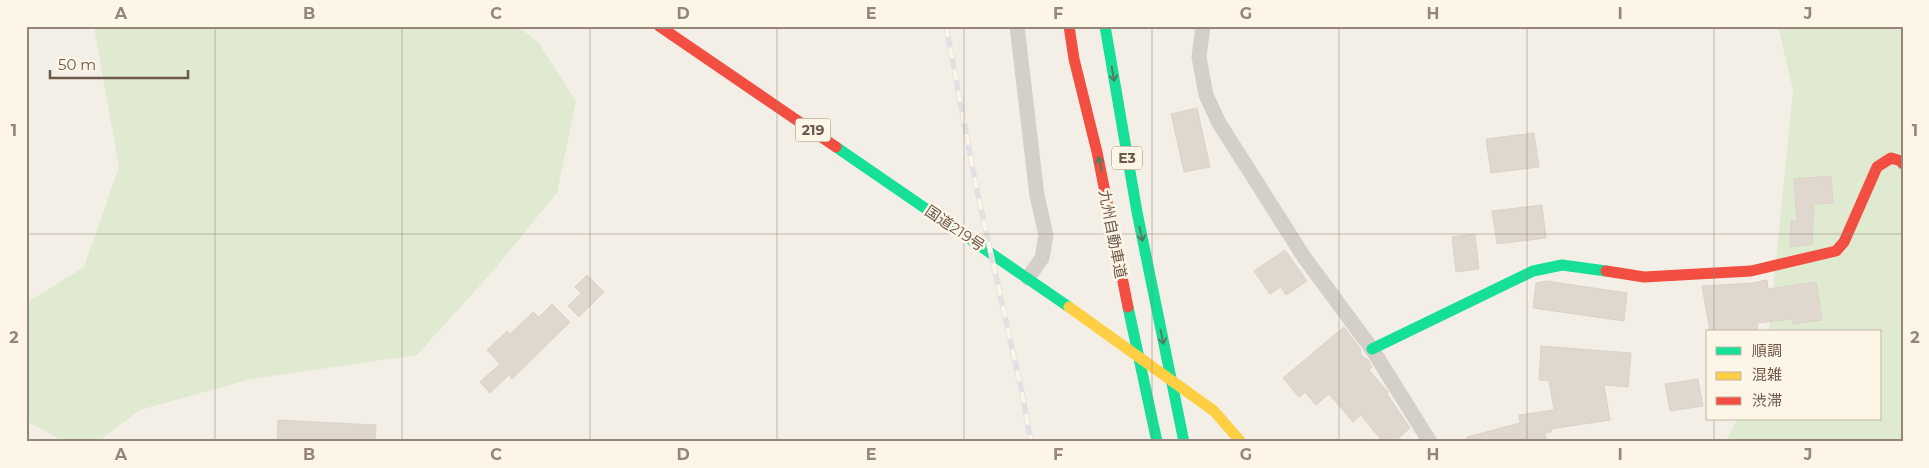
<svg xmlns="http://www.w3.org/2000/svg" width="1929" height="468" viewBox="0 0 1929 468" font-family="Montserrat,'Noto Sans JP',sans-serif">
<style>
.green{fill:#dfead1}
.building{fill:#e0d7cf;stroke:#dcd2c9}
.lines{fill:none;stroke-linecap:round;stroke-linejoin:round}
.street{stroke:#d5cfca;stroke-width:15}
.fast{stroke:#16e098;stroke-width:11}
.slow{stroke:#ffcf43;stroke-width:11}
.jam{stroke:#f24e42;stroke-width:11}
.rail-casing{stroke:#e3e0e3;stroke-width:5.5}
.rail{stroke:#fdf5e6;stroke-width:4;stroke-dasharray:11;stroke-linecap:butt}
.oneway{stroke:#587a5e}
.grid{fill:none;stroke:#968579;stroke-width:1;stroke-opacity:0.55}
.labels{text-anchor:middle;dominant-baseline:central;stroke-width:5;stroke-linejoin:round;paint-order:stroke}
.shield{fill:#fdf5e6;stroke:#998779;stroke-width:1}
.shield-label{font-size:14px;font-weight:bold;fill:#6e584a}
.street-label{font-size:15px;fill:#6e584a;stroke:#fdf5e6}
.neatline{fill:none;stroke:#968579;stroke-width:2}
.grid-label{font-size:16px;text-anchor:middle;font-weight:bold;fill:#968579}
</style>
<rect width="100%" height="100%" fill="#f4efe6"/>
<path class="green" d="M95 26H517L538 42 576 101 557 193 492 272 417 355 251 379 140 410 97 442H65L26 421V303L84 267 119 167 95 33Z
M1778 26H1903V442H1726L1737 419H1880V332H1769L1793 90Z"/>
<path class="building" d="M1197 108 1210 167 1184 172 1171 114Z
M1534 133 1539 167 1491 173 1486 139Z
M1831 176 1833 203 1814 204 1812 244 1790 247 1791 220 1797 221 1794 179Z
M1542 205 1546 238 1497 244 1492 211Z
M1475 234 1479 269 1456 272 1452 237Z
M1285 250 1307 281 1286 295 1281 287 1270 294 1254 271Z
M587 275 604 292 579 317 568 306 581 293 575 287Z
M1767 280 1768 289 1816 282 1822 320 1793 324V319L1757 323 1758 332H1710L1702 286 1752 283Z
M1546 281 1627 293 1624 321 1533 308 1536 283Z
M552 304 570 322 512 379 509 375 490 393 480 382 500 364 487 350 507 331 510 334 533 312 539 317Z
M1344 327 1360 348 1361 355 1368 360 1372 367 1369 370 1388 392 1387 394 1410 428 1394 442H1383L1361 415 1353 422 1329 394 1316 405 1305 392 1299 397 1283 378Z
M1541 346 1631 353 1628 387 1604 385 1610 420 1551 429V432L1545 433 1547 442H1467V437L1520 423 1519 415 1554 410 1549 381 1539 380Z
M1698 379 1703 406 1670 411 1665 384Z
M278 420 376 425 375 442H277Z"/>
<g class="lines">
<path class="street" d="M1017 26 1037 196 1046 235 1042 258 1028 278
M1203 26 1199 57 1206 95 1219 123 1304 257 1372 349 1430 442"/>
<path class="fast" d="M1105 26 1137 212 1184 442
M836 147 1069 307
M1128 307 1157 442
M1372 349 1533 271 1562 265 1606 271"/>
<path class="slow" d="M1069 307 1214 411 1241 442"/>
<path class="jam" d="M659 26 836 147
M1069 26 1074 59 1097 152 1128 307
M1606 271 1644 277 1751 271 1836 251 1844 242 1877 167 1891 158 1901 161 1903 164"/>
<defs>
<path id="rail" d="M946 26 977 191 1022 393 1031 442"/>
</defs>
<use href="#rail" class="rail-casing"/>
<use href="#rail" class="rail"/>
</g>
<defs><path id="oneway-shaft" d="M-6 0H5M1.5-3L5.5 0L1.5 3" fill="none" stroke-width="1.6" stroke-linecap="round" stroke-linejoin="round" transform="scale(1.25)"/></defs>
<g class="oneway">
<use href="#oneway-shaft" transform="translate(1113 74) rotate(80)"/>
<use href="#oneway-shaft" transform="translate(1100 164) rotate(-101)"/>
<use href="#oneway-shaft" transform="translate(1141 234) rotate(78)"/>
<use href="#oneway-shaft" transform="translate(1162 337) rotate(78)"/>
</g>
<path class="grid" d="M215 26V442M402 26V442M590 26V442M777 26V442M964 26V442M1152 26V442M1339 26V442M1527 26V442M1714 26V332M26 234H1903M1714 419V442"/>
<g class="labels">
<g class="shield">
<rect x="795.5" y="118.5" width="35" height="23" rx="4"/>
<rect x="1112" y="146.5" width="30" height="23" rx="4"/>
</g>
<g class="shield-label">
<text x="813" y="130">219</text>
<text x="1127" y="158">E3</text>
</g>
<g class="street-label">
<text transform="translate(955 228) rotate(34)">国道219号</text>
<text transform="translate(1113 234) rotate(79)">九州自動車道</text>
</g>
</g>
<rect width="1929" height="468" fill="none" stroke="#fdf5e6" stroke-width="55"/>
<rect x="1706" y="330" width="175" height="90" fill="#fdf5e6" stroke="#c4b6a8"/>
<rect x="1716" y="347" width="25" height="8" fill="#16e098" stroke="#c4b6a8"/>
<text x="1752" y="356" font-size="15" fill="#6e584a">順調</text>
<rect x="1716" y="372" width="25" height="8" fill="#ffcf43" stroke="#c4b6a8"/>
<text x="1752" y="380" font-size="15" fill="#6e584a">混雑</text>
<rect x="1716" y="397" width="25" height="8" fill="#f24e42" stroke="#c4b6a8"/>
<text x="1752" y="406" font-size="15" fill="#6e584a">渋滞</text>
<path d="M50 70v8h138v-8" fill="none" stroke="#6e584a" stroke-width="2.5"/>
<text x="58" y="70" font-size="15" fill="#6e584a" stroke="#fdf5e6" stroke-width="4" paint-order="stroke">50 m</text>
<rect x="28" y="28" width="1874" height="412" class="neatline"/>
<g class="grid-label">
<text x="121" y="19">A</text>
<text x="309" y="19">B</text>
<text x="496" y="19">C</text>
<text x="683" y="19">D</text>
<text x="871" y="19">E</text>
<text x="1058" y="19">F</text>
<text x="1246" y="19">G</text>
<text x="1433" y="19">H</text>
<text x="1620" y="19">I</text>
<text x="1808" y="19">J</text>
<text x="14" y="136">1</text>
<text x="1915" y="136">1</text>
<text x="14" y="343">2</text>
<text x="1915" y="343">2</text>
<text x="121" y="460">A</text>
<text x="309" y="460">B</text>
<text x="496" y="460">C</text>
<text x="683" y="460">D</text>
<text x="871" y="460">E</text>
<text x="1058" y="460">F</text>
<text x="1246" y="460">G</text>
<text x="1433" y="460">H</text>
<text x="1620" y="460">I</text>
<text x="1808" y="460">J</text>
</g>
</svg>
